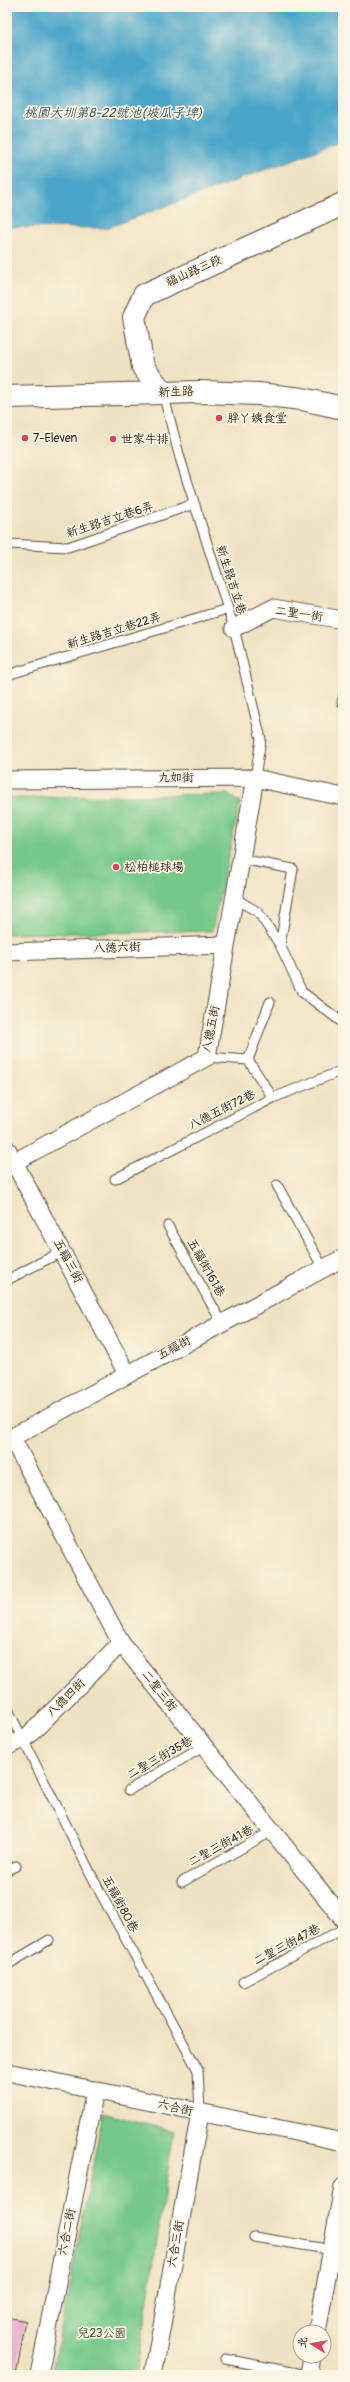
<svg xmlns="http://www.w3.org/2000/svg" width="350" height="2382" viewBox="0 0 350 2382" font-family="Pangolin,'LXGW WenKai TC',sans-serif">
<style>
.green{fill:#74c78a;stroke:#587854}
.water{fill:#48a5c7;stroke:#426872}
.building{fill:#ecabd2}
.lines{fill:none;stroke-linecap:round;stroke-linejoin:round}
.service-casing{stroke:#564637;stroke-width:11}
.minor-casing{stroke:#564637;stroke-width:19}
.tertiary-casing{stroke:#564637;stroke-width:24}
.service{stroke:#fff;stroke-width:9}
.minor{stroke:#fff;stroke-width:17}
.tertiary{stroke:#fff;stroke-width:22}
.poi-dot{fill:#d1495b;stroke:#fcf5e5;stroke-width:1.5}
.labels{text-anchor:middle;dominant-baseline:central;stroke-width:3.5;stroke-linejoin:round;paint-order:stroke}
.street-label{font-size:12px;fill:#3b2a1e;stroke:#fcf5e5}
.poi-label{font-size:12px;fill:#3b2a1e;stroke:#fcf5e5;text-anchor:start}
.park-label{font-size:12px;fill:#4c593e;stroke:#fcf5e5}
.water-label{font-size:13px;font-style:italic;fill:#405b62;stroke:#fcf5e5}
</style>
<rect width="100%" height="100%" fill="#fcf5e5"/>
<filter id="ink" filterUnits="userSpaceOnUse"><feTurbulence type="fractalNoise" baseFrequency=".025" numOctaves="2"/><feDisplacementMap in="SourceGraphic" scale="8" xChannelSelector="R" yChannelSelector="G"/><feConvolveMatrix kernelMatrix="1 2 1 2 8 2 1 2 1" color-interpolation-filters="sRGB"/></filter>
<filter id="wash" filterUnits="userSpaceOnUse"><feTurbulence type="fractalNoise" baseFrequency=".012" numOctaves="4" result="noise"/><feDisplacementMap in="SourceGraphic" scale="16" xChannelSelector="R" yChannelSelector="G"/><feGaussianBlur stdDeviation="0.9" result="paint"/><feColorMatrix in="noise" values="0 0 0 0 0 0 0 0 0 0 0 0 0 0 0 0 0 1.4 0 .05"/><feComposite in="paint" operator="in"/></filter>
<g filter="url(#wash)">
<rect width="100%" height="100%" fill="#efe2c2"/>
<path class="green" d="M227 794 240 802 212 931 7 934V798Z
M103 2113 174 2131 136 2375H52Z"/>
<path class="water" d="M7 7H343V141L107 228 7 227Z"/>
<g id="blocks">
<path class="building" d="M7 2317 26 2321 16 2375H7Z"/>
</g>
</g>
<g filter="url(#ink)">
<use href="#blocks" fill-opacity="0" stroke="#564637" stroke-width="1"/>
<g class="lines">
<defs>
<path id="service" d="M163 393 180 458 234 628 261 739 255 778
M7 544 68 547 194 504
M7 675 227 609
M342 703 343 698
M241 859 293 869 280 945
M234 898 258 912 280 945 302 992 343 1023
M207 1057 248 1060 273 1098
M248 1060 270 1002
M115 1179 273 1098 343 1070
M277 1185 323 1268
M168 1226 222 1323
M7 1280 63 1251
M7 1708 101 1894 198 2070 200 2113
M129 1790 203 1747
M7 1870 16 1866
M182 1882 272 1831
M7 1965 49 1940
M243 1982 343 1929
M254 2237 333 2250
M225 2359 307 2375"/>
<path id="minor" d="M234 628 273 608 343 620
M7 780 255 778 343 797
M7 952 226 945
M7 1149 127 1374
M7 1166 207 1057 255 778
M12 1438 121 1643 343 1919
M7 1440 343 1258
M7 1746 25 1739 121 1643
M7 2072 343 2142
M317 2332 343 2187
M39 2375 95 2090
M153 2375 200 2113
M309 2375 312 2356"/>
<path id="tertiary" d="M163 393 143 367 134 317 144 295 343 204
M7 397 200 392 259 394 302 399 343 408"/>
</defs>
<use href="#service" class="service-casing"/>
<use href="#minor" class="minor-casing"/>
<use href="#tertiary" class="tertiary-casing"/>
<use href="#service" class="service"/>
<use href="#minor" class="minor"/>
<use href="#tertiary" class="tertiary"/>
</g>
</g>
<g class="poi-dot">
<circle cx="219" cy="418" r="4"/>
<circle cx="25" cy="438" r="4"/>
<circle cx="113" cy="439" r="4"/>
<circle cx="116" cy="867" r="4"/>
</g>
<g class="labels">
<g class="street-label">
<text transform="translate(194 271) rotate(-24)">福山路三段</text>
<text transform="translate(176 392) rotate(-2)">新生路</text>
<text transform="translate(110 520) rotate(-18)">新生路吉立巷6弄</text>
<text transform="translate(231 580) rotate(72)">新生路吉立巷</text>
<text transform="translate(299 614) rotate(8)">二聖一街</text>
<text transform="translate(114 631) rotate(-17)">新生路吉立巷22弄</text>
<text transform="translate(176 778) rotate(-1)">九如街</text>
<text transform="translate(117 948) rotate(-2)">八德六街</text>
<text transform="translate(211 1029) rotate(-79)">八德五街</text>
<text transform="translate(222 1110) rotate(-27)">八德五街72巷</text>
<text transform="translate(68 1261) rotate(62)">五福三街</text>
<text transform="translate(206 1268) rotate(61)">五福街161巷</text>
<text transform="translate(174 1348) rotate(-28)">五福街</text>
<text transform="translate(159 1691) rotate(52)">二聖三街</text>
<text transform="translate(66 1698) rotate(-45)">八德四街</text>
<text transform="translate(160 1758) rotate(-30)">二聖三街35巷</text>
<text transform="translate(221 1846) rotate(-29)">二聖三街41巷</text>
<text transform="translate(120 1904) rotate(62)">五福街80巷</text>
<text transform="translate(287 1945) rotate(-28)">二聖三街47巷</text>
<text transform="translate(175 2108) rotate(13)">六合街</text>
<text transform="translate(67 2232) rotate(-79)">六合二街</text>
<text transform="translate(176 2244) rotate(-80)">六合三街</text>
</g>
<g class="poi-label">
<text x="227" y="418">胖ㄚ姨食堂</text>
<text x="33" y="438">7-Eleven</text>
<text x="121" y="439">世家牛排</text>
<text x="124" y="867">松柏槌球場</text>
</g>
<g class="park-label">
<text x="102" y="2333">兒23公園</text>
</g>
<g class="water-label">
<text x="113" y="113">桃園大圳第8-22號池(坡瓜子埤)</text>
</g>
</g>
<rect width="350" height="2382" fill="none" stroke="#fcf5e5" stroke-width="24"/>
<g transform="translate(312 2344) rotate(281)"><circle r="19" fill="#fcf5e5" stroke="#afa495"/>
<path d="M0-3L7 15L0 10L-7 15Z" fill="#d1495b"/>
<text y="-6" font-size="11" font-weight="bold" text-anchor="middle" fill="#3b2a1e">北</text>
</g>
</svg>
